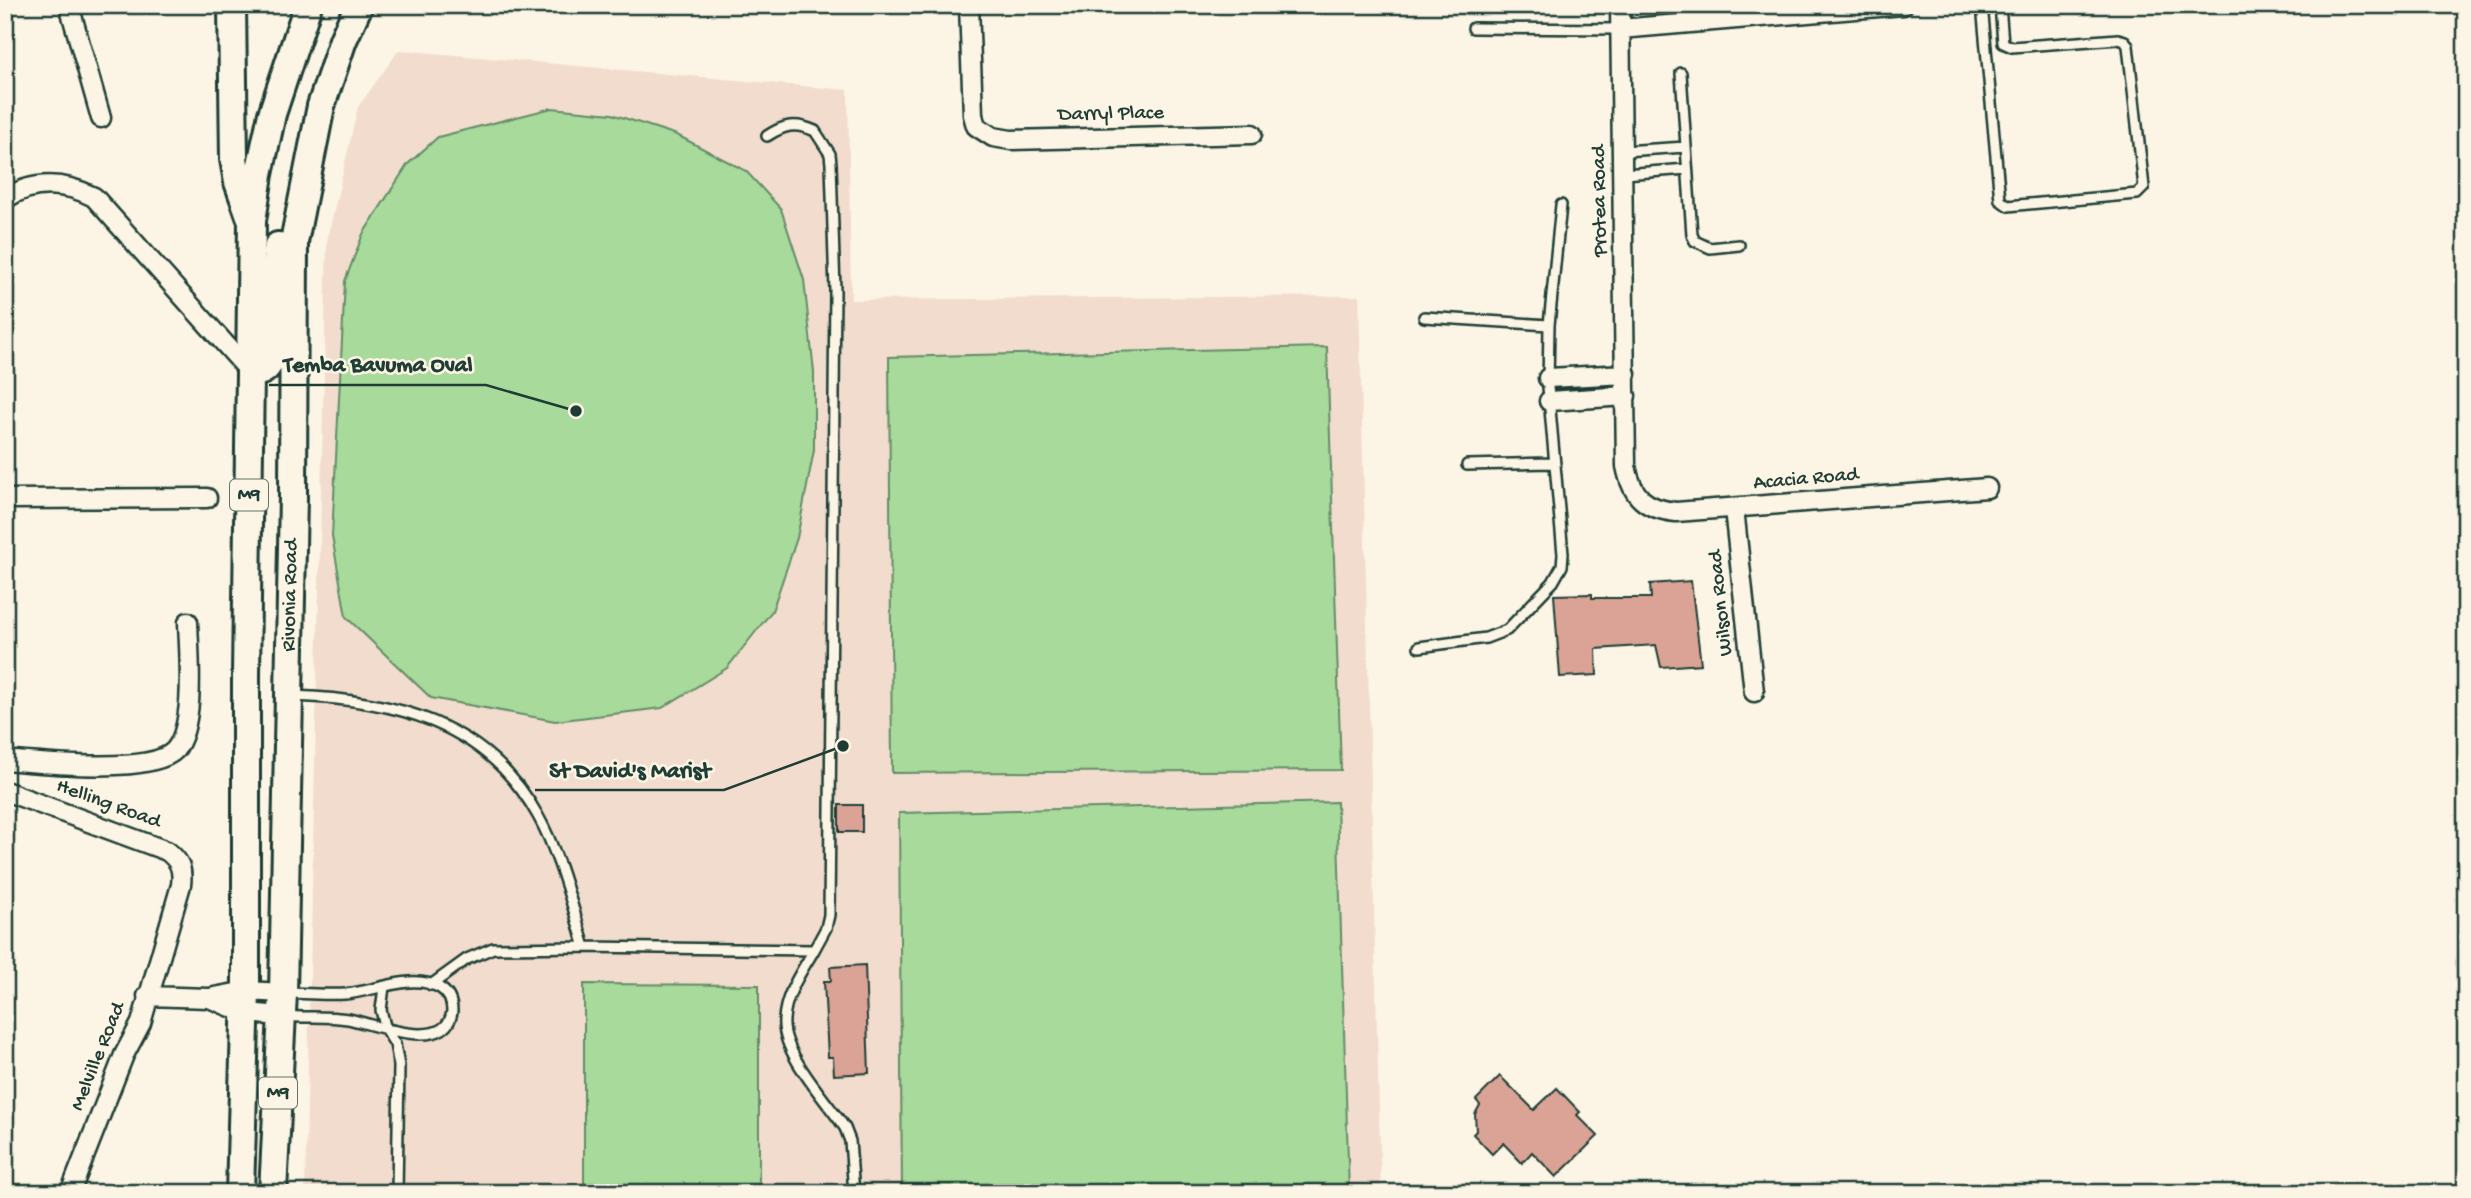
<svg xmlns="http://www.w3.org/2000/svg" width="2471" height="1198" viewBox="0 0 2471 1198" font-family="'Gochi Hand',sans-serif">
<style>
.built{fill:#f2dccd}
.green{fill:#a7da9b;stroke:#638c68;stroke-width:2}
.building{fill:#dba395;stroke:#1f3d34;stroke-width:2}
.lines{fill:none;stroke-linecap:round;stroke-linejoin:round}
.service-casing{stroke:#1f3d34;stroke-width:14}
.minor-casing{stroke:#1f3d34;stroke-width:23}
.primary-casing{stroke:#1f3d34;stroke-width:32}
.service{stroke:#fcf5e5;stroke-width:9}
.minor{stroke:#fcf5e5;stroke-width:18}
.primary{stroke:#fcf5e5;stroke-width:26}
.labels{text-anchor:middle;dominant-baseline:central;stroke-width:5;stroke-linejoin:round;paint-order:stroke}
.shield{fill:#fcf5e5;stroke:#617469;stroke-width:2}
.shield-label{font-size:19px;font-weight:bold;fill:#1f3d34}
.street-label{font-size:21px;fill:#1f3d34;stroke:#fcf5e5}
.leader{fill:none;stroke:#1f3d34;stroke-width:2.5}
.callout-dot{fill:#1f3d34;stroke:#fcf5e5;stroke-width:2.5}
.callout-label{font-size:23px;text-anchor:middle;font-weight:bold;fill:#1f3d34;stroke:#fcf5e5;stroke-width:5;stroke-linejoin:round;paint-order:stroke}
</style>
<rect width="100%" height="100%" fill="#fcf5e5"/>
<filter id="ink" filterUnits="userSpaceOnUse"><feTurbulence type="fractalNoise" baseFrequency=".0143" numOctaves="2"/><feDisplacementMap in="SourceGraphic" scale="14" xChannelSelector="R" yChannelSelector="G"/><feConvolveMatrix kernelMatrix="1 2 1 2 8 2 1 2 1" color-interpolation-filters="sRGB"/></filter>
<g filter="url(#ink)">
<path class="built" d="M399 50 848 90 851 300 1359 296 1381 1193H305L327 241 358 107Z"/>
<path class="green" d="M552 108 612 114 677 135 746 171 781 209 804 280 814 372V450L797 538 772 611 727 668 662 708 555 721 431 698 346 617 332 536 345 281 363 234 408 164 438 137Z
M1327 347 1341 770 892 773 889 357Z
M1337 802 1349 1193H902L899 813Z
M584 984 759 985V1193H584Z"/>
<path class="building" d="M1691 581 1701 664 1661 667 1656 645 1596 649 1597 675 1560 677 1554 595 1592 594V598H1651L1650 584Z
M839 805H862V832H839Z
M865 965 869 1073 834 1075 833 1057H828L824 981H831L830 967Z
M1500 1076 1534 1110 1557 1088 1580 1112 1577 1115 1598 1136 1556 1177 1532 1152 1522 1163 1503 1143 1492 1154 1473 1134 1476 1131 1475 1114 1480 1105 1476 1100Z"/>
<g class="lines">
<defs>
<path id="service" d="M1982 5 2000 200 2008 206 2137 194 2144 187 2128 46 2125 41 2118 39 2012 47 2003 43 2000 5
M1473 28 1620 29
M1681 73 1692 235 1695 241 1710 248 1739 245
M1623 151 1686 147
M1624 174 1687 169
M1424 317 1549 325
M1467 465 1553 463
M1419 647 1486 638 1507 630 1553 582 1562 566 1563 554 1548 387 1549 325 1561 205
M291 696C392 699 486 721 538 816 559 853 572 906 585 947
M814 950C802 971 785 994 784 1020 781 1053 826 1100 845 1128L850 1141 854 1193
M431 985 467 959 493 948 585 947 814 950 826 928 829 915 835 291 831 164 830 154 815 131C795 122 784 125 767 136
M384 987 381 1010 386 1030 395 1044 399 1066 397 1193
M284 1016C305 1018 327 1016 348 1019 371 1023 448 1055 452 1011 452 1001 448 993 440 988 412 972 374 992 345 994 326 995 306 993 287 993"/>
<path id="minor" d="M69 5 101 118
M969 5 973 115 976 126 993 137 1011 140 1252 134
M1620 5 1626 466C1632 497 1645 509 1676 512L1987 488
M1620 29 1903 5
M5 199C33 180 65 182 94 197L251 373
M1548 378 1626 374
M1549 401 1626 396
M5 499 207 498
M1734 509 1754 692
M5 760C39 763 152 775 175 750 196 725 189 654 188 622
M5 791 167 851C180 861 183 869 181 885L141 1023 124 1055 70 1193
M147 996 209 998 246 991 283 993
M209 998 245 1013 282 1016"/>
<g id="primary">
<path d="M232 5 234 159 238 182 250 216"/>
<path d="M251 373C262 372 267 370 271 359L278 246"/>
<path d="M240 1193 246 991V675L252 221 259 174 272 114 308 5"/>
<path id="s1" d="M273 1193 283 993 293 497 294 242 321 106 343 40 359 5"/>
</g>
</defs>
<use href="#service" class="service-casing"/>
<use href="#minor" class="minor-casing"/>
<use href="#primary" class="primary-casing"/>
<use href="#service" class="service"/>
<use href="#minor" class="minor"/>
<use href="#primary" class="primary"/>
</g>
</g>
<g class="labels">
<g class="shield">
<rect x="230" y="479.5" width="38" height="31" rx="5"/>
<rect x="259" y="1077.5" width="38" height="31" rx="5"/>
</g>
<g class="shield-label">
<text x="249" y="495">M9</text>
<text x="278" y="1093">M9</text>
</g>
<g class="street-label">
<text transform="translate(1111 115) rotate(-1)">Darryl Place</text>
<text transform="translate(1601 201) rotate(-91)">Protea Road</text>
<text transform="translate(1806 480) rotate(-5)">Acacia Road</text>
<text stroke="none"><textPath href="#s1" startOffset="598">Rivonia Road</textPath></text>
<text transform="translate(1722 603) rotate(-96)">Wilson Road</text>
<text transform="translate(108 805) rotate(20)">Helling Road</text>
<text transform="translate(99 1057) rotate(-68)">Melville Road</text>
</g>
</g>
<path class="leader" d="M576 411L486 385H269M843 746L724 790H535"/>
<g class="callout-dot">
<circle cx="576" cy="411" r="7"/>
<circle cx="843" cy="746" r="7"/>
</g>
<g class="callout-label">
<text x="378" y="371">Temba Bavuma Oval</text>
<text x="630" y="777">St David's Marist</text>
</g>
<rect width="2471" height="1198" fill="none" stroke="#fcf5e5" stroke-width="28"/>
<rect x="14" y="14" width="2443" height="1170" fill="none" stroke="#1f3d34" stroke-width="2.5" filter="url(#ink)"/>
</svg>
